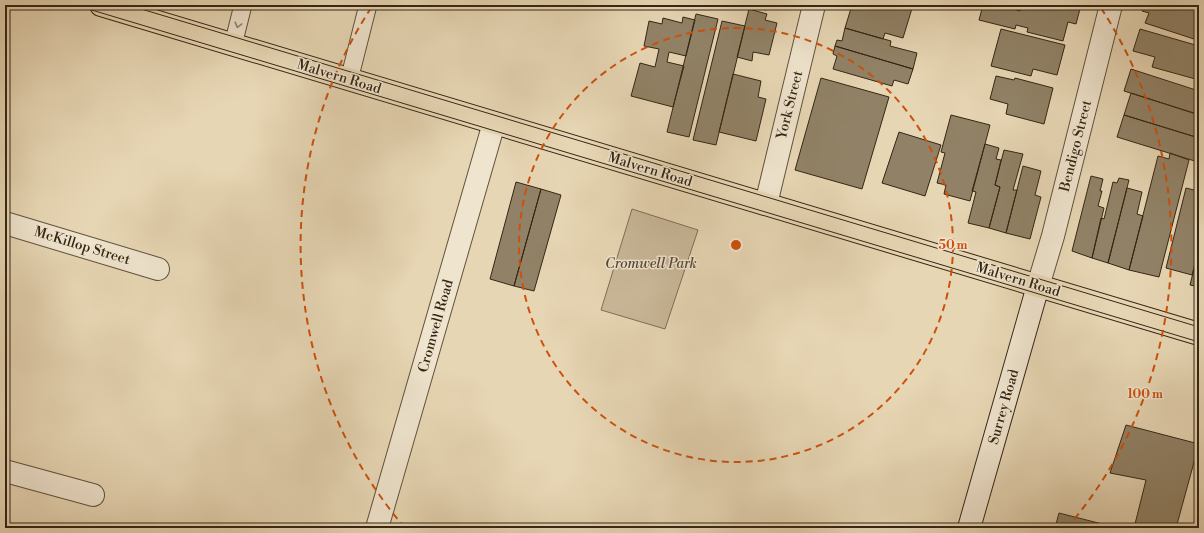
<svg xmlns="http://www.w3.org/2000/svg" width="1204" height="533" viewBox="0 0 1204 533" font-family="'Libre Bodoni',serif">
<style>
.green{fill:#c9b899;stroke:#7e6f56}
.building{fill:#918267;stroke:#342614}
.lines{fill:none;stroke-linecap:round;stroke-linejoin:round}
.lane-casing{stroke:#61523c;stroke-width:19}
.street-casing{stroke:#61523c;stroke-width:24}
.secondary-casing{stroke:#342614;stroke-width:24}
.primary-casing{stroke:#342614;stroke-width:24}
.lane{stroke:#efe4ce;stroke-width:17}
.street{stroke:#efe4ce;stroke-width:22}
.secondary{stroke:#efe4ce;stroke-width:22}
.primary{stroke:#e7d6b4;stroke-width:22}
.tram{stroke:#342614;stroke-width:1}
.oneway{stroke:#928571}
.ring{fill:none;stroke:#cd510d;stroke-width:2;stroke-dasharray:7 5}
.labels{text-anchor:middle;dominant-baseline:central;stroke-width:3;stroke-linejoin:round;paint-order:stroke}
.street-label{font-size:14px;fill:#342614;stroke:#efe4ce}
.park-label{font-size:14px;font-style:italic;fill:#594a35;stroke:#efe4ce}
.centre{fill:#cd510d;stroke:#efe4ce;stroke-width:2}
.ring-label{font-size:12px;text-anchor:middle;font-weight:bold;fill:#cd510d;stroke:#efe4ce;stroke-width:3;stroke-linejoin:round;paint-order:stroke}
</style>
<rect width="100%" height="100%" fill="#e7d6b4"/>
<filter id="stains"><feTurbulence type="fractalNoise" baseFrequency=".005" numOctaves="4"/><feColorMatrix values="0 0 0 0 .2 0 0 0 0 .09 0 0 0 0 .02 0 0 0 .5 -.17"/></filter>
<radialGradient id="worn" r=".72"><stop offset=".6" stop-color="#630" stop-opacity="0"/><stop offset="1" stop-color="#630" stop-opacity=".3"/></radialGradient>
<path class="green" d="M632 209 698 230 665 329 601 310Z"/>
<path class="building" d="M746 5H767L766 10Z
M852 5H913L903 38 885 33 883 39 845 28Z
M983 5H998L1020 11 1021 5H1081L1076 24 1068 22 1063 41 1027 32 1028 28 1016 25 1015 29 979 20Z
M1144 5H1199V38L1198 37 1197 40 1145 23 1149 13 1142 11Z
M749 9 767 14 765 20 777 23 769 55 753 52 752 61 737 57Z
M696 14 718 19 689 137 667 132Z
M683 17 695 20 686 56 669 52 667 62 684 66 673 107 631 96 640 63 655 67 659 49 644 46 649 21 662 24 663 18 682 23Z
M722 21 745 26 716 145 693 140Z
M845 28 891 41 890 46 917 53 913 69 835 46 837 40 842 41Z
M1001 29 1065 45 1057 75 1033 69 1031 76 991 66Z
M1140 29 1199 46V80L1152 67 1155 57 1133 51Z
M835 46 913 69 908 84 894 80 892 86 833 69 837 56 833 54Z
M1131 69 1199 91V97L1194 113 1124 91Z
M733 74 761 81 758 97 766 99 756 141 719 132Z
M996 76 1014 80 1015 78 1053 88 1044 124 1006 114 1008 104 990 99Z
M821 78 889 97 862 189 795 170Z
M1131 93 1199 115V138L1124 115Z
M951 115 990 125 970 201 944 194 946 185 937 183 945 153 941 152Z
M1124 115 1199 138V158L1198 162 1117 137Z
M899 132 941 145 925 196 882 183Z
M985 144 999 148 996 159 1001 160 995 185 1000 187 989 228 968 223 976 192 972 191Z
M1004 150 1023 154 1013 190H1017L1006 233 989 228 1000 187 995 185Z
M1170 153 1189 160 1159 277 1129 270 1158 156 1169 159Z
M1023 166 1041 171 1035 195 1041 197 1030 239 1006 233Z
M1091 176 1103 179 1100 191H1102L1098 206 1104 208 1092 258 1072 251Z
M1119 178 1129 180 1108 263 1092 258 1101 218 1104 219 1113 182 1117 183Z
M516 182 541 189 514 286 490 279Z
M1127 188 1142 192 1137 214 1143 216 1129 270 1108 263Z
M1186 188 1198 191 1199 188V249L1192 275 1166 268Z
M541 189 561 195 534 291 514 286Z
M1199 249V287L1190 285Z
M1126 425 1199 444 1176 528H1134L1146 480 1110 473Z
M1059 513 1118 528H1055Z"/>
<g class="lines">
<defs>
<path id="lane" d="M233 45 243 5
M349 80 368 5"/>
<path id="street" d="M766 204 814 5
M5 223 158 269
M1038 286 1053 236 1111 5
M5 471 93 495
M377 528 494 123"/>
<path id="secondary" d="M969 528 1038 286"/>
<path id="primary" d="M101 5 1199 334"/>
</defs>
<use href="#lane" class="lane-casing"/>
<use href="#street" class="street-casing"/>
<use href="#secondary" class="secondary-casing"/>
<use href="#primary" class="primary-casing"/>
<use href="#lane" class="lane"/>
<use href="#street" class="street"/>
<use href="#secondary" class="secondary"/>
<use href="#primary" class="primary"/>
<path class="tram" d="M75 5 1199 342
M128 5 1199 327"/>
</g>
<defs><path id="oneway-chevron" d="M-2-3.5L2.5 0L-2 3.5" fill="none" stroke-width="1.6" stroke-linecap="round" stroke-linejoin="round"/></defs>
<use class="oneway" href="#oneway-chevron" transform="translate(238 25) rotate(105)"/>
<g class="ring">
<circle cx="736" cy="245" r="217"/>
<path d="M405 528A435 435 0 0 1 371 8M1101 8A435 435 0 0 1 1067 528"/>
</g>
<g class="labels">
<g class="street-label">
<text transform="translate(339 77) rotate(17)">Malvern Road</text>
<text transform="translate(790 105) rotate(-76)">York Street</text>
<text transform="translate(1076 146) rotate(-76)">Bendigo Street</text>
<text transform="translate(650 170) rotate(17)">Malvern Road</text>
<text transform="translate(82 246) rotate(17)">McKillop Street</text>
<text transform="translate(1018 280) rotate(17)">Malvern Road</text>
<text transform="translate(436 326) rotate(-74)">Cromwell Road</text>
<text transform="translate(1004 407) rotate(-74)">Surrey Road</text>
</g>
<g class="park-label">
<text x="651" y="264">Cromwell Park</text>
</g>
</g>
<circle cx="736" cy="245" r="6" class="centre"/>
<g class="ring-label">
<text x="953" y="249">50 m</text>
<text x="1145" y="398">100 m</text>
</g>
<rect width="1204" height="533" fill="none" stroke="#e7d6b4" stroke-width="20"/>
<rect x="6" y="6" width="1192" height="521" fill="none" stroke="#342614" stroke-width="2"/>
<rect x="10" y="10" width="1184" height="513" fill="none" stroke="#342614"/>
<rect width="100%" height="100%" filter="url(#stains)"/>
<rect width="100%" height="100%" fill="url(#worn)"/>
</svg>
